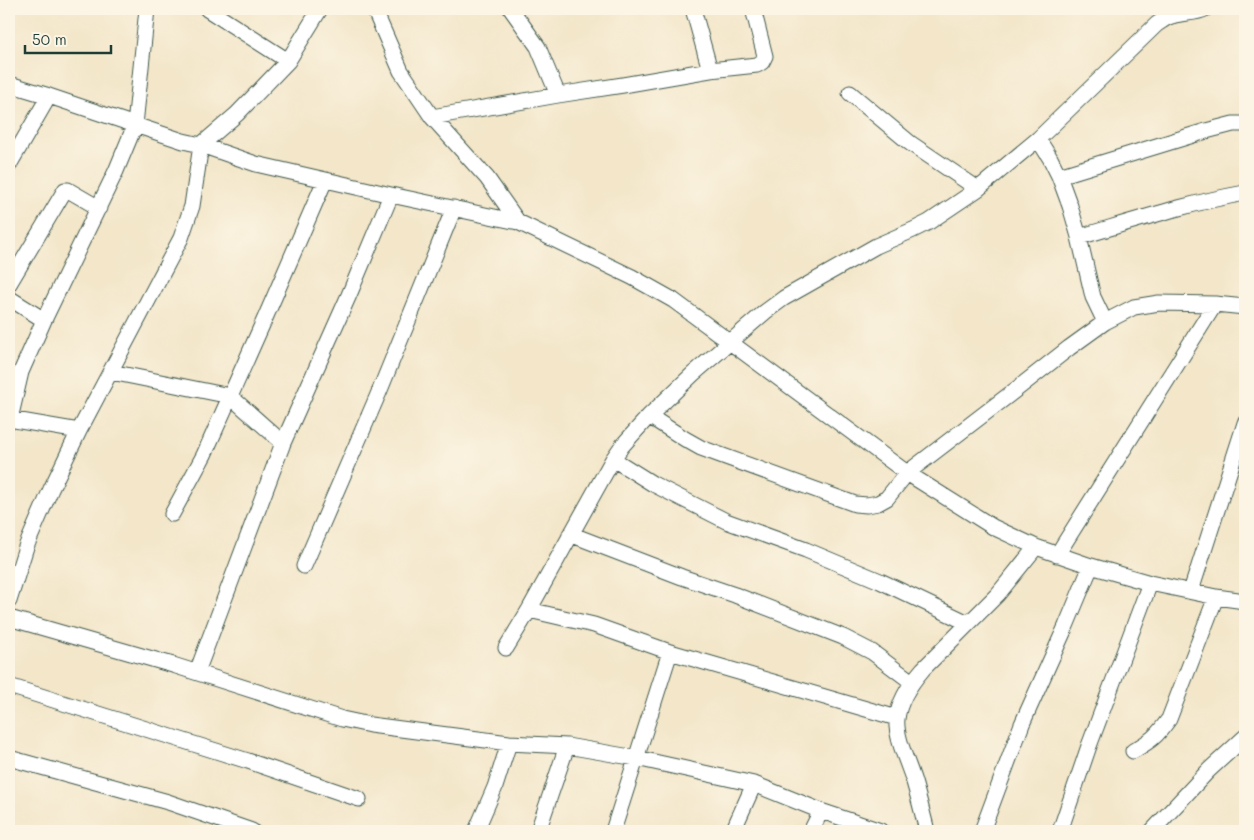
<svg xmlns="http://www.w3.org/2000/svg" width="1254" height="840" viewBox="0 0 1254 840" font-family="Mali,sans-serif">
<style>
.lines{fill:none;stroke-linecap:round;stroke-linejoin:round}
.minor-casing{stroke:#3f564a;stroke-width:17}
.minor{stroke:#fff;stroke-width:15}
</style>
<rect width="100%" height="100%" fill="#fcf5e5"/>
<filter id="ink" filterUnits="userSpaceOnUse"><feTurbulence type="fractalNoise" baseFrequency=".02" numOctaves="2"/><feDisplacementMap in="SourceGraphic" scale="10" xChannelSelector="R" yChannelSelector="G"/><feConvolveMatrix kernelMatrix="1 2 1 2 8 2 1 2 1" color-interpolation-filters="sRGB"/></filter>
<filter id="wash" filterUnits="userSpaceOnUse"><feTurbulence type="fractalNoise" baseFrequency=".0096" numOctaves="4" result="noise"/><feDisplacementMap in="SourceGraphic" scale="20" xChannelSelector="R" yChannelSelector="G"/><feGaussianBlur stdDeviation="1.12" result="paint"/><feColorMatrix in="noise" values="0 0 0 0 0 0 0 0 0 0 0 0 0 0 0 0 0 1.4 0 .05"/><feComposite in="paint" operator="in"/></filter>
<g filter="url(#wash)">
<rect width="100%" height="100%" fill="#f3e6c9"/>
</g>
<g filter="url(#ink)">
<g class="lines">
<defs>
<path id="minor" d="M207 9 288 61
M374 9 401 71 432 117 487 178 518 222 632 277 673 300 907 473 993 527 1036 547 1091 566 1150 583 1216 597 1245 601
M511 9 538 47 558 95
M710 70 757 65 762 62 765 56 753 9
M9 84 49 96 135 125 183 141 201 145 256 164 391 195 518 222
M850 93 910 143 978 189
M432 117 558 95 623 85 710 70 693 9
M1038 139 1050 158 1059 176 1070 206 1079 237 1093 297 1105 322
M9 165 49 96
M1059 176 1206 131 1233 124H1245
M1079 237C1134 221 1189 203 1245 193
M9 284 65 190H68L99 208
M9 298 44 320
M111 372 230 396 283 443
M649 416 685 439 701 448 855 504 867 505 878 503 887 498 907 473 1018 388 1069 348 1105 322 1134 307 1159 303 1215 304 1245 307
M9 419 79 431
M10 419 21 372 44 320 116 171 135 125 147 9
M613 459 653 484 726 521 806 550 880 581 968 623
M172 514 204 455 266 316 325 180
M570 534 682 577 735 595 843 637 872 652 912 682
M1057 555 1215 304
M304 566 380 390 454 208
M1191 591 1245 423
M9 601 26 547 51 489 79 431 181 238 192 206 201 145 237 114 288 61 320 9
M529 610 594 625 670 652 897 718
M9 618 173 665 342 719 370 725 509 743 567 746 636 758 754 784 821 811 881 831
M506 648 529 610 613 459 622 446 649 416 693 374 765 312 784 298 876 246 913 230 929 222 978 189 1038 139 1157 24C1162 21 1167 17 1172 16 1183 12 1195 14 1205 9
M197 672 283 443 349 295 391 195
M9 686 248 761 359 799
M1133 751C1152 740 1156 737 1169 719L1216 597
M9 758 168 802 252 831
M476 831 495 787 509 743
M538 831 567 746
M613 831 670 652
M733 831 754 784
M811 831 821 811
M927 831C923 815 919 799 914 782 909 765 895 737 897 719 899 700 911 683 923 669L998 594 1036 547
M982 831 1022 724 1066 626 1091 566
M1060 831 1089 746 1150 583
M1152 831 1209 770 1245 737"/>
</defs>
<use href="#minor" class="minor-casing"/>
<use href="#minor" class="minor"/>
</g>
</g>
<rect width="1254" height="840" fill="none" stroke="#fcf5e5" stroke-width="30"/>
<path d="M25 45v8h86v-8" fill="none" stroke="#1f3d34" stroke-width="2.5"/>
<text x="32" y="45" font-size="15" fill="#1f3d34" stroke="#fcf5e5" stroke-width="4" paint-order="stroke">50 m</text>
</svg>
